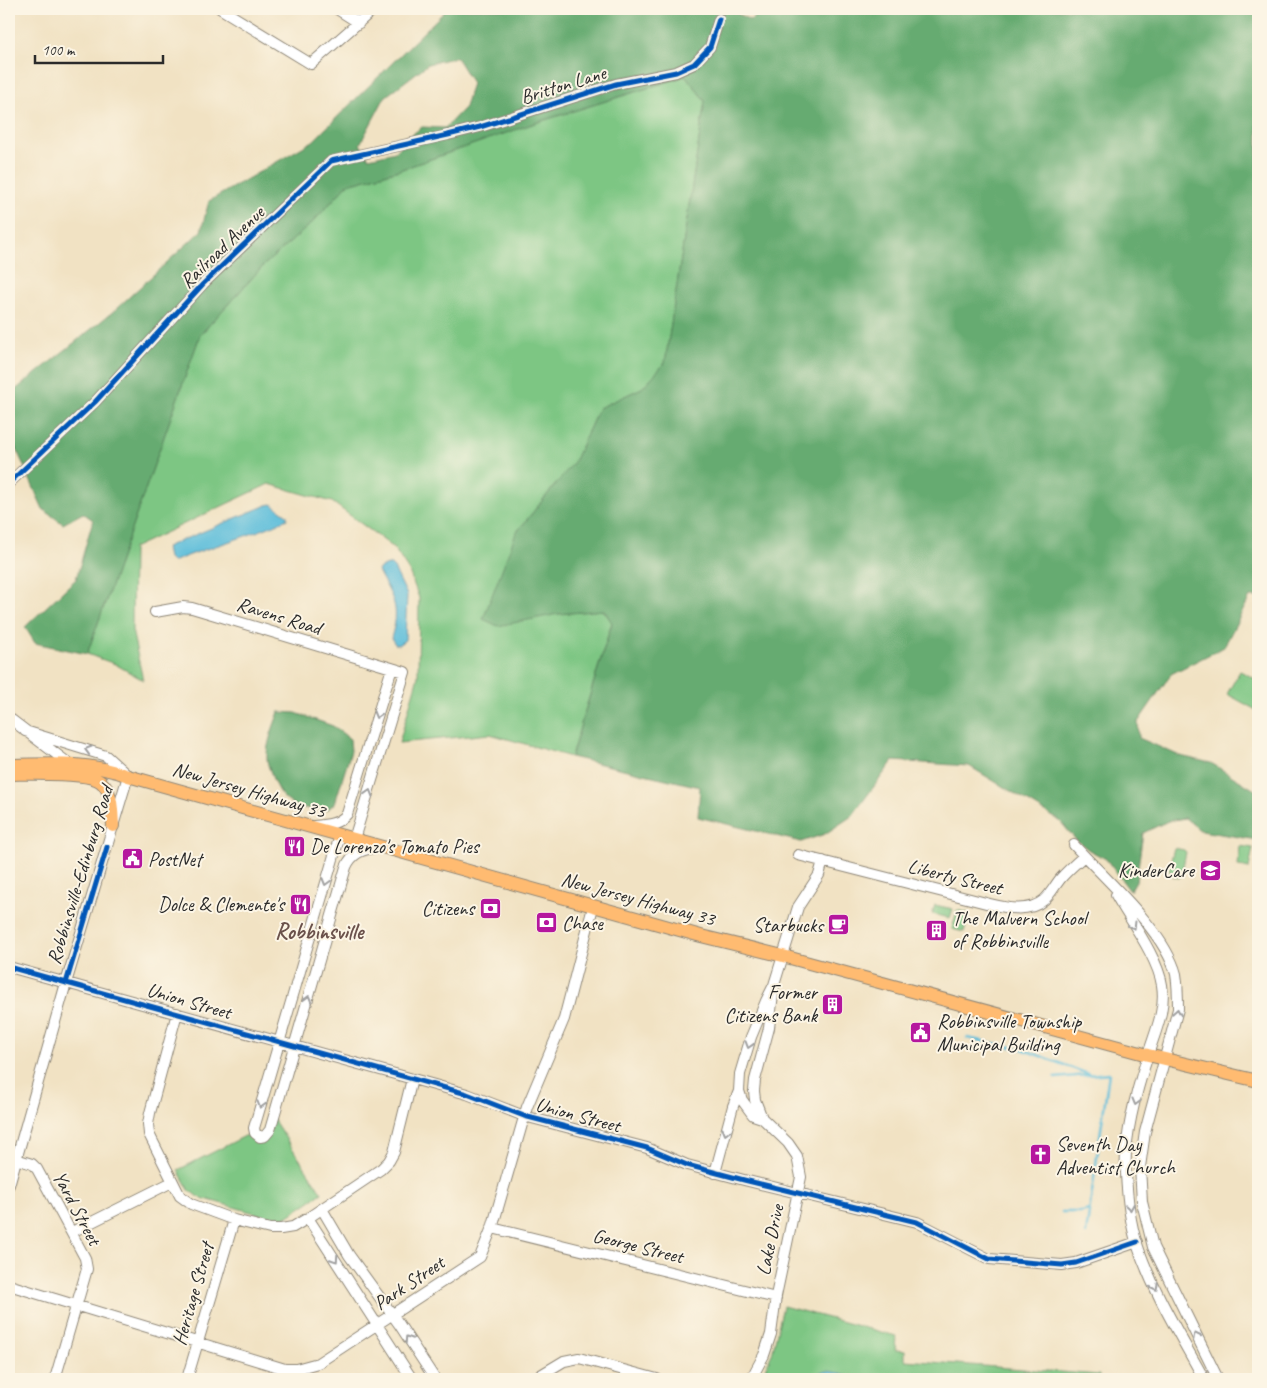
<svg xmlns="http://www.w3.org/2000/svg" width="1267" height="1388" viewBox="0 0 1267 1388" font-family="Caveat,sans-serif">
<style>
.green{fill:#7dc683;stroke:#547857}
.forest{fill:#66ab71;stroke:#486b4e;fill-rule:evenodd}
.water{fill:#5cbdda;stroke:#447482}
.lines{fill:none;stroke-linecap:round;stroke-linejoin:round}
.stream{stroke:#5cbdda;stroke-width:2.5}
.minor-casing{stroke:#8e8677;stroke-width:12}
.major-casing{stroke:#8e8677;stroke-width:14}
.minor{stroke:#fff;stroke-width:10}
.major{stroke:#ffbb71;stroke-width:12}
.cycleway-casing{stroke:#fcf5e5;stroke-width:8}
.cycleway{stroke:#0057b8;stroke-width:5}
.oneway{stroke:#a0a0a0}
.labels{text-anchor:middle;dominant-baseline:central;stroke-width:4;stroke-linejoin:round;paint-order:stroke}
.street-label{font-size:20px;fill:#2b2b2b;stroke:#fcf5e5}
.poi-label{font-size:20px;fill:#2b2b2b;stroke:#fcf5e5;text-anchor:start}
.quarter-label{font-size:22px;font-weight:bold;fill:#6b524c;stroke:#fcf5e5}
</style>
<rect width="100%" height="100%" fill="#fcf5e5"/>
<filter id="ink" filterUnits="userSpaceOnUse"><feTurbulence type="fractalNoise" baseFrequency=".02" numOctaves="2"/><feDisplacementMap in="SourceGraphic" scale="10" xChannelSelector="R" yChannelSelector="G"/><feConvolveMatrix kernelMatrix="1 2 1 2 8 2 1 2 1" color-interpolation-filters="sRGB"/></filter>
<filter id="wash" filterUnits="userSpaceOnUse"><feTurbulence type="fractalNoise" baseFrequency=".0096" numOctaves="4" result="noise"/><feDisplacementMap in="SourceGraphic" scale="20" xChannelSelector="R" yChannelSelector="G"/><feGaussianBlur stdDeviation="1.12" result="paint"/><feColorMatrix in="noise" values="0 0 0 0 0 0 0 0 0 0 0 0 0 0 0 0 0 1.4 0 .05"/><feComposite in="paint" operator="in"/></filter>
<g filter="url(#wash)">
<rect width="100%" height="100%" fill="#f1e2c3"/>
<path class="green" d="M686 76 705 101 665 364 642 388 599 408 574 462 516 533 558 614 603 610 612 622 571 757 490 734 399 743 418 676 419 598 409 571 394 548 332 502 269 484 133 548 132 630 143 680 115 664 87 654 200 335 264 265 311 224 348 184 399 170 535 123Z
M1240 671 1258 680V711L1227 694Z
M1240 846 1253 848 1249 868 1238 866Z
M1174 848 1184 850 1186 852 1181 876 1179 878 1172 876 1169 868Z
M935 905 953 909 950 918 932 914Z
M957 910 969 913 964 932 952 929Z
M273 1119 322 1193 287 1217 276 1219 198 1197 189 1190 178 1170 251 1133 260 1137Z
M783 1306 896 1336 895 1350 905 1351V1360L1099 1375V1379H760L772 1354Z"/>
<path class="forest" d="M447 9H728L750 20 768 9H1258V597H1250L1224 647 1171 674 1138 722 1139 738 1180 756 1211 763 1258 792V840L1201 831 1185 818 1168 821 1143 833 1136 881 1130 891 1106 859 1089 850 1076 840 1060 821 969 766 893 761 852 816 825 834 801 842 698 817 700 787 571 757 612 623 604 610 558 614 498 626 483 619 516 533 574 462 599 408 642 388 665 363 705 101 686 76 535 123 399 170 348 184 311 224 264 265 200 335 87 654 35 643 25 627 76 579 93 520 83 513 63 524 43 509 12 439 9 436V395L115 310 201 231 209 201 313 141ZM456 57 472 83 465 107 445 128 422 127 409 137 395 152 369 158 360 144 385 97 428 64Z
M279 712 296 713 333 726 350 739 351 751 335 803 327 810C295 809 280 804 271 773 269 768 267 763 267 758 266 745 274 725 279 712Z"/>
<path class="water" d="M272 504 287 515V519C250 537 210 546 172 562L168 558 166 548 168 546 267 505Z
M388 565H391L394 568 407 595 405 640 398 645 395 644 391 638C401 606 393 599 378 571L380 568Z
M828 1371 840 1373 854 1379H824L821 1372Z"/>
<g class="lines">
<path class="stream" d="M967 1038 1022 1049 1088 1074
M1055 1078 1109 1073 1086 1234
M1062 1212H1081L1089 1210"/>
</g>
</g>
<g filter="url(#ink)">
<g class="lines">
<defs>
<path id="minor" d="M221 9 311 64 374 9
M337 9 359 23
M9 483 95 402 203 284 331 161 448 135 480 127 616 84 676 72 694 64 710 47 719 19
M155 612 183 607 192 608 405 672 354 839
M9 718 72 766
M314 826C327 825 339 824 347 814L392 668
M340 835 254 1128 255 1133 260 1137 265 1136 270 1130 346 867C352 853 363 848 378 848
M1074 845C1105 879 1164 930 1176 974 1178 986 1178 997 1178 1009L1145 1132 1140 1167 1142 1202 1153 1247 1218 1379
M798 855 990 904C1006 908 1029 913 1044 900 1051 894 1055 885 1061 878 1068 870 1076 863 1084 856
M1116 895C1130 920 1158 958 1162 985 1166 1010 1155 1032 1148 1055 1137 1089 1123 1138 1126 1173 1127 1196 1130 1222 1137 1244 1153 1292 1180 1335 1204 1379
M9 967 467 1094 524 1116 647 1148 687 1165 744 1180 917 1222 989 1259 1062 1265 1076 1263 1137 1242
M177 1013 150 1113 148 1124 149 1134 180 1196 191 1204 234 1220 270 1229H281L293 1227 308 1218 381 1169 389 1161 394 1152 412 1079
M762 1118 753 1115 742 1100 739 1091 740 1074 751 1037 766 1001 774 985 798 907 819 875 823 861
M9 1157 32 1164 37 1169 85 1258 87 1269 55 1379
M715 1173 733 1106 739 1091
M9 1185 66 983 128 776 106 756 25 731
M322 1209 349 1255 399 1324 435 1379
M308 1218 412 1379
M492 1228 776 1298
M72 1232 172 1182
M9 1285 285 1369H296L318 1363 480 1257 493 1225 527 1107 564 1019 593 907
M187 1379 234 1220
M534 1379 564 1361 579 1358 657 1379
M751 1379 764 1355 771 1334 776 1296 801 1177 797 1156 788 1143 762 1118 755 1100 754 1091 755 1080 769 1028 774 985"/>
<path id="major" d="M9 765C50 764 89 761 128 776L701 936 783 956 1148 1055 1258 1081
M9 774C28 774 88 771 101 782 113 792 112 812 113 826"/>
</defs>
<use href="#minor" class="minor-casing"/>
<use href="#major" class="major-casing"/>
<use href="#minor" class="minor"/>
<use href="#major" class="major"/>
<defs>
<path id="cycleway" d="M9 483 95 402 203 284 331 161 448 135 480 127 616 84 676 72 694 64 710 47 719 19
M9 967 467 1094 524 1116 647 1148 687 1165 744 1180 917 1222 989 1259 1062 1265 1076 1263 1137 1242
M66 983 107 847"/>
</defs>
<use href="#cycleway" class="cycleway-casing"/>
<use href="#cycleway" class="cycleway"/>
</g>
<defs><path id="oneway-chevron" d="M-2-3.5L2.5 0L-2 3.5" fill="none" stroke-width="1.6" stroke-linecap="round" stroke-linejoin="round" transform="scale(1.25)"/></defs>
<g class="oneway">
<use href="#oneway-chevron" transform="translate(377 715) rotate(107)"/>
<use href="#oneway-chevron" transform="translate(88 750) rotate(-163)"/>
<use href="#oneway-chevron" transform="translate(369 793) rotate(-73)"/>
<use href="#oneway-chevron" transform="translate(326 882) rotate(106)"/>
<use href="#oneway-chevron" transform="translate(1133 926) rotate(59)"/>
<use href="#oneway-chevron" transform="translate(308 999) rotate(-74)"/>
<use href="#oneway-chevron" transform="translate(1177 1012) rotate(-80)"/>
<use href="#oneway-chevron" transform="translate(749 1045) rotate(107)"/>
<use href="#oneway-chevron" transform="translate(1136 1102) rotate(105)"/>
<use href="#oneway-chevron" transform="translate(261 1105) rotate(106)"/>
<use href="#oneway-chevron" transform="translate(726 1132) rotate(105)"/>
<use href="#oneway-chevron" transform="translate(1130 1207) rotate(81)"/>
<use href="#oneway-chevron" transform="translate(335 1259) rotate(57)"/>
<use href="#oneway-chevron" transform="translate(1155 1287) rotate(63)"/>
<use href="#oneway-chevron" transform="translate(1196 1336) rotate(-117)"/>
<use href="#oneway-chevron" transform="translate(408 1339) rotate(-123)"/>
</g>
</g>
<defs>
<symbol id="restaurant-square" viewBox="-11 -11 22 22"><rect x="-9" y="-9" width="18" height="18" rx="4" fill="#b5179e" stroke="#fcf5e5"/><path d="M-5-6h1v4h1v-4h1v4h1v-4h1v5L-1.5 .5V6h-2V.5L-5-1ZM5-6V6H3V1.5H1.5Q1.5-4 5-6Z" fill="#fff"/></symbol>
<symbol id="civic-square" viewBox="-11 -11 22 22"><rect x="-9" y="-9" width="18" height="18" rx="4" fill="#b5179e" stroke="#fcf5e5"/><path d="M-.6-6.5H3V-4.5H.6V-3L4-1V1h2V6H-6V1h2V-1L-.6-3ZM-1.2 2.5V6h2.4V2.5Z" fill="#fff"/></symbol>
<symbol id="school-square" viewBox="-11 -11 22 22"><rect x="-9" y="-9" width="18" height="18" rx="4" fill="#b5179e" stroke="#fcf5e5"/><path d="M0-5L7-2L0 1L-7-2ZM-4 1L0 2.5L4 1V4Q0 6-4 4Z" fill="#fff"/></symbol>
<symbol id="bank-square" viewBox="-11 -11 22 22"><rect x="-9" y="-9" width="18" height="18" rx="4" fill="#b5179e" stroke="#fcf5e5"/><path d="M-6-4H6V4H-6ZM0-2.3a2.3 2.3 0 1 0 0 4.6a2.3 2.3 0 1 0 0-4.6Z" fill="#fff"/></symbol>
<symbol id="cafe-square" viewBox="-11 -11 22 22"><rect x="-9" y="-9" width="18" height="18" rx="4" fill="#b5179e" stroke="#fcf5e5"/><path d="M-5.5-4.5H6V0H3Q3 3.5 0 3.5H-2.5Q-5.5 3.5-5.5 0ZM3-3.2v2h1.7v-2ZM-6 4.5H4V6H-6Z" fill="#fff"/></symbol>
<symbol id="building-square" viewBox="-11 -11 22 22"><rect x="-9" y="-9" width="18" height="18" rx="4" fill="#b5179e" stroke="#fcf5e5"/><path d="M-4-6H4V6H1V3H-1V6H-4ZM-2.5-4.3h1.7v1.8h-1.7ZM.8-4.3h1.7v1.8H.8ZM-2.5-1h1.7V.8h-1.7ZM.8-1h1.7V.8H.8Z" fill="#fff"/></symbol>
<symbol id="church-square" viewBox="-11 -11 22 22"><rect x="-9" y="-9" width="18" height="18" rx="4" fill="#b5179e" stroke="#fcf5e5"/><path d="M-1.2-6h2.4v3.5h3.3v2.4h-3.3V6h-2.4V-.1h-3.3v-2.4h3.3Z" fill="#fff"/></symbol>
</defs>
<g fill-rule="evenodd">
<use href="#restaurant-square" x="282" y="834" width="25" height="25"/>
<use href="#civic-square" x="120" y="846" width="25" height="25"/>
<use href="#school-square" x="1198" y="858" width="25" height="25"/>
<use href="#restaurant-square" x="288" y="892" width="25" height="25"/>
<use href="#bank-square" x="478" y="896" width="25" height="25"/>
<use href="#bank-square" x="534" y="910" width="25" height="25"/>
<use href="#cafe-square" x="826" y="912" width="25" height="25"/>
<use href="#building-square" x="924" y="918" width="25" height="25"/>
<use href="#building-square" x="820" y="992" width="25" height="25"/>
<use href="#civic-square" x="908" y="1020" width="25" height="25"/>
<use href="#church-square" x="1028" y="1142" width="25" height="25"/>
</g>
<g class="labels">
<g class="street-label">
<text transform="translate(563 85) rotate(-17)">Britton Lane</text>
<text transform="translate(222 247) rotate(-44)">Railroad Avenue</text>
<text transform="translate(279 616) rotate(17)">Ravens Road</text>
<text transform="translate(249 790) rotate(16)">New Jersey Highway 33</text>
<text transform="translate(80 875) rotate(-73)">Robbinsville-Edinburg Road</text>
<text transform="translate(955 877) rotate(14)">Liberty Street</text>
<text transform="translate(638 899) rotate(15)">New Jersey Highway 33</text>
<text transform="translate(189 1001) rotate(16)">Union Street</text>
<text transform="translate(578 1115) rotate(15)">Union Street</text>
<text transform="translate(77 1208) rotate(62)">Yard Street</text>
<text transform="translate(770 1240) rotate(-78)">Lake Drive</text>
<text transform="translate(638 1246) rotate(14)">George Street</text>
<text transform="translate(409 1283) rotate(-34)">Park Street</text>
<text transform="translate(193 1294) rotate(-74)">Heritage Street</text>
</g>
<g class="poi-label">
<text x="310" y="846">De Lorenzo's Tomato Pies</text>
<text x="148" y="859">PostNet</text>
<text x="1194" y="870" text-anchor="end">KinderCare</text>
<text x="284" y="904" text-anchor="end">Dolce &amp; Clemente's</text>
<text x="474" y="908" text-anchor="end">Citizens</text>
<text x="952" y="918">The Malvern School<tspan x="952" dy="23">of Robbinsville</tspan></text>
<text x="562" y="923">Chase</text>
<text x="823" y="925" text-anchor="end">Starbucks</text>
<text x="817" y="992" text-anchor="end">Former<tspan x="817" dy="23">Citizens Bank</tspan></text>
<text x="937" y="1021">Robbinsville Township<tspan x="937" dy="23">Municipal Building</tspan></text>
<text x="1056" y="1144">Seventh Day<tspan x="1056" dy="23">Adventist Church</tspan></text>
</g>
<g class="quarter-label">
<text x="319" y="932">Robbinsville</text>
</g>
</g>
<rect width="1267" height="1388" fill="none" stroke="#fcf5e5" stroke-width="30"/>
<path d="M35 55v8h128v-8" fill="none" stroke="#2b2b2b" stroke-width="2.5"/>
<text x="42" y="55" font-size="15" fill="#2b2b2b" stroke="#fcf5e5" stroke-width="4" paint-order="stroke">100 m</text>
</svg>
